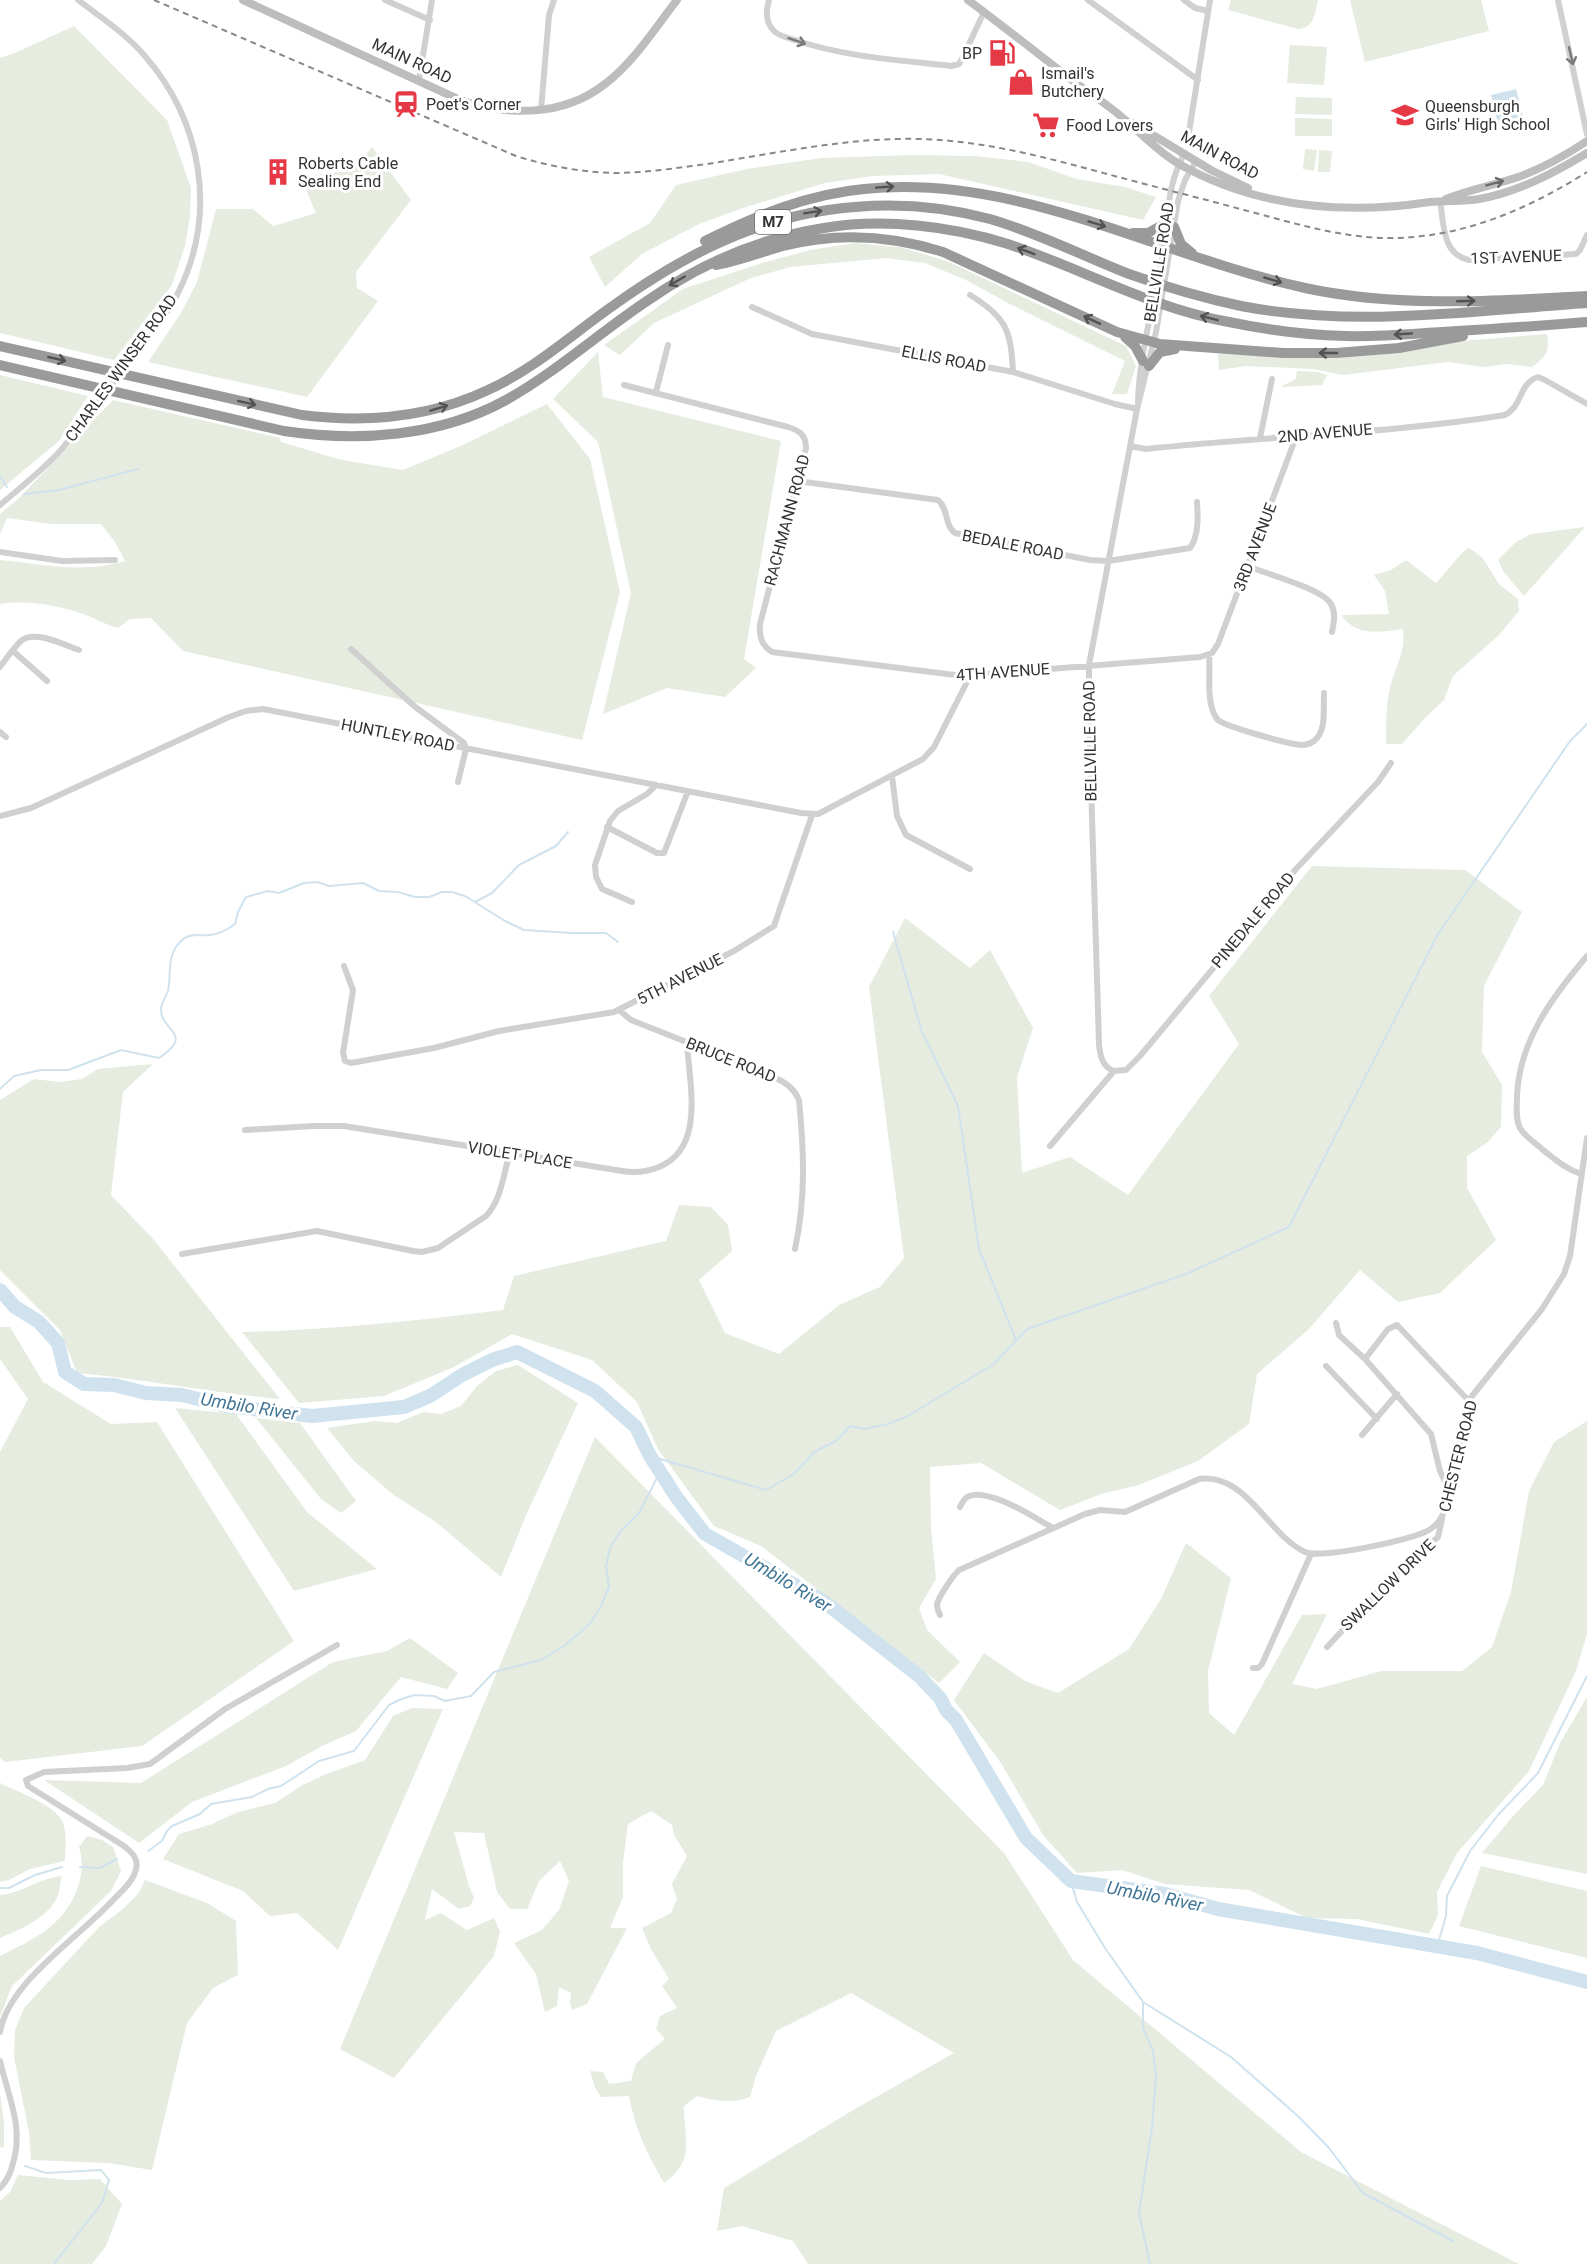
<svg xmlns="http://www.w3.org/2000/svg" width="1587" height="2264" viewBox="0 0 1587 2264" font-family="Roboto,sans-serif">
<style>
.green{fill:#e6ecdf}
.water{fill:#cfe2ee}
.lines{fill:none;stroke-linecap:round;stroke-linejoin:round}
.stream{stroke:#cfe2ee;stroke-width:2}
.river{stroke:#cfe2ee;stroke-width:14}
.minor{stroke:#d0d0d0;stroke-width:6}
.secondary{stroke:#bdbdbd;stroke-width:8}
.motorway{stroke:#9a9a9a;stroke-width:10}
.rail{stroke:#888;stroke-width:2;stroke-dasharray:6 4.5;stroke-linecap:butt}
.oneway{stroke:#7a7a7a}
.oneway2{stroke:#6a6a6a}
.oneway3{stroke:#525252}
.labels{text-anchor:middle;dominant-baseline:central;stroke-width:6;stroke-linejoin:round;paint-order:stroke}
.shield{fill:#fff;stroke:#707070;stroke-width:1.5}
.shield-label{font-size:15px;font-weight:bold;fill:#333}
.poi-label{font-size:16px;fill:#333;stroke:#fff;text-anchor:start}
.street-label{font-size:16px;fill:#333;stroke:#fff}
.water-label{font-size:18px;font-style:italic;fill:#3f7597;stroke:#fff}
</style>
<rect width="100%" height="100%" fill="#fff"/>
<path class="green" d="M1231 0H1318C1315 14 1314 28 1298 29L1228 10Z
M1350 0H1481L1489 31 1365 62Z
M74 26 167 120 191 188 190 217 185 246 172 285 114 360 0 333V58L15 53Z
M1290 45 1327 47 1324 85 1287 83Z
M1296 97 1332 98V115L1295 114Z
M1295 118 1332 119V136H1295Z
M372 147 411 200 356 272 357 288 378 301 307 397 148 362 181 313 197 282 216 209H253L273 226 316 213 307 192 316 175 353 170Z
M1305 149 1317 150 1314 171 1303 169Z
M1319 150 1332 151 1330 172H1318Z
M912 155 975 156 1028 162 1077 179 1125 187 1156 197 1143 220 939 174 873 176 825 183 746 207 699 224 642 254 605 287 589 257 650 223 676 185 747 169 821 158Z
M855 243 900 247 947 261 1126 346 1136 366 1127 394H1112L1125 361 1008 303 966 280 925 263 886 258 790 267 751 278 654 323 620 355 604 345 683 289 762 263 810 250Z
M1547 334C1550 352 1546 357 1532 367L1506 364 1484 367 1448 362 1343 375 1313 369 1246 366 1219 370 1218 354 1344 356 1473 340Z
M598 352 603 397 781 441 744 659 756 668 725 697 667 688 603 714 631 593 598 442 553 399Z
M1297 371 1318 372 1327 375 1322 385 1283 387 1282 386 1296 379Z
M0 375 88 396 59 441 0 490Z
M113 400 280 438 281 442 342 460 403 470 463 445 547 404 590 459 620 592 582 740 183 651 151 618 130 619 118 628C105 625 96 618 83 614 57 605 27 600 0 604V560C46 564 78 574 125 561L115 542 101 524H52L7 518 0 534V514L18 499Z
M1585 527 1524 596 1503 571 1498 560 1516 542 1531 534Z
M1469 548 1482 557 1499 584 1518 599 1519 611 1499 635 1453 676 1444 700 1425 718 1402 744H1386C1386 726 1386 709 1389 692 1394 668 1406 654 1403 629 1379 632 1357 637 1341 615L1389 614 1385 591 1374 575 1391 570 1406 560 1436 583C1444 576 1462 550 1469 548Z
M1312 866 1465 870 1522 912 1484 986 1482 1052 1502 1085 1501 1127 1488 1142 1467 1156V1188L1496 1240 1440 1293 1398 1302 1360 1270 1309 1329 1257 1374 1249 1424 1198 1461 1139 1485 1101 1494 1060 1510 981 1463 930 1467 931 1528 936 1579 919 1608 927 1630 960 1662 939 1683 761 1546 714 1526 658 1449 637 1402 592 1360 512 1334 454 1367 384 1396 299 1403 242 1332C329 1330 416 1321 503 1310L514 1276 666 1241 679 1205 711 1207 728 1225 732 1251 699 1280 725 1333 779 1354 839 1305 880 1287 904 1258 869 987 905 918 970 968 990 950 1033 1028 1017 1077 1022 1173 1070 1157 1128 1195 1239 1044 1209 996Z
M153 1064 123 1092 111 1195 154 1240 280 1399C212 1393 145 1379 77 1373L60 1330 0 1270V1100L34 1079 60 1082 82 1079 98 1069Z
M0 1327H10L43 1382 111 1424 157 1422 294 1641 142 1746 5 1762 0 1758V1452L28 1399 0 1359Z
M518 1365 578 1403 527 1513 501 1577 436 1522 395 1496 355 1462 327 1428 374 1421 397 1423 423 1412 441 1414 461 1406 477 1386 496 1371Z
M175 1408 236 1414 307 1512 377 1569 294 1591Z
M256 1418 300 1423 356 1501 341 1513 321 1499Z
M1587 1421V1634L1576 1671 1529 1771 1457 1853 1437 1892 1438 1915 1429 1934 1357 1919 1307 1918 1249 1890 1165 1884 1122 1870 1077 1873 1043 1835 1001 1763 954 1700 984 1653 1025 1681 1058 1693 1129 1649 1161 1599 1186 1543 1231 1578 1208 1671 1209 1713 1234 1735 1302 1615 1327 1614 1292 1684 1317 1689 1381 1671H1462L1492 1647 1511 1592 1529 1491 1554 1442Z
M595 1437 1004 1853 1073 1960 1301 2152 1519 2264H808L793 2241 742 2226 717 2231 724 2188 855 2109 954 2053 851 1993 776 2031 756 2076 750 2097C731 2104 716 2101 697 2096L684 2106C684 2141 696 2160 664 2183 647 2154 635 2129 629 2096L601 2097 595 2087 590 2071 603 2072 609 2084 631 2081 636 2063 665 2039 656 2029 660 2016 677 2008 662 1986 669 1979 652 1951 642 1928 671 1913 677 1899 672 1884 687 1856 674 1835 672 1825 651 1811 628 1824 623 1862V1897L610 1928H627L587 2004 572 2010 570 2003 571 1993 559 1987 557 2006 545 2012 536 1974 514 1943 542 1930 559 1910 569 1881 560 1861 539 1881 527 1909H510L497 1892 484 1833 454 1832 469 1886 474 1898 470 1906 459 1909 432 1889 425 1920 441 1913 467 1930 494 1918 500 1932 494 1956 394 2078 340 2049Z
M410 1638 458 1673 447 1689 401 1677 356 1731 324 1745 286 1766 192 1802 139 1843 44 1780 141 1783 333 1662 387 1651Z
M1587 1697V1874L1482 1853 1515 1814 1543 1785 1560 1743Z
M412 1708 443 1709 338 1950 297 1913 270 1916 243 1891 163 1859 179 1834 212 1824 238 1812 275 1803 301 1786 324 1775 365 1760 393 1716Z
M0 1783C16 1791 52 1804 61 1819 68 1830 65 1848 65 1861L30 1869 9 1880 0 1882Z
M87 1836 102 1840 113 1847 121 1871 111 1891 12 1986 0 2017V1956C33 1939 61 1928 76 1892 82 1876 84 1864 79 1847Z
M1481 1866 1587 1891V1958L1459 1926Z
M62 1876C60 1882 60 1890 58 1895 49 1918 21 1929 0 1938V1895C22 1893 40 1878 62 1876Z
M145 1880 207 1903 236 1921 238 1975 213 1988 187 2023 152 2170 108 2163 31 2160 29 2132 14 2057 15 2030 24 2008 99 1927 123 1909 139 1893Z
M0 2093 4 2123V2148L0 2147Z
M18 2175 70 2180 100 2179 122 2204 106 2246 92 2264H0V2201L10 2192Z"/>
<path class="water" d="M1516 89 1525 123 1499 129 1491 95Z"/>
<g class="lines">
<path class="stream" d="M0 476 7 487
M24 494 59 490 138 469
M475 902 492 893 519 865 556 846 568 832
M893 932 922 1032 958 1106 979 1249 1016 1340
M0 1089 14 1076 41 1070H68L121 1050 159 1058C196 1033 160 1031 161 1009 161 1003 166 997 168 991 172 972 165 955 183 939 191 933 200 936 210 935 220 934 227 930 235 924L238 912 246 897 268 891 279 893 304 883 317 882 329 886 363 883 379 891 398 892 415 897H429L442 892H452L465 896 505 921 524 930 571 933H606L618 942
M650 1456 766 1490 794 1474 814 1452 836 1441 850 1426 865 1429 888 1424 906 1417 994 1364 1027 1329 1186 1274 1289 1227 1438 934 1570 741 1587 724
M148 1851 162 1841 167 1831 172 1826 200 1814 211 1804 252 1797 268 1789 281 1786 319 1761 354 1751 389 1705 399 1700 414 1695 434 1696 445 1701 471 1696 494 1672 541 1660 564 1646 589 1625 600 1608 609 1587 606 1566 610 1548 620 1532 639 1513 660 1472
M80 1867 100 1868 117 1859
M1071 1881 1077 1902 1105 1948 1143 2002V2028L1153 2051 1156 2076 1152 2128 1139 2213 1150 2264
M0 1888H9L35 1875 62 1867
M1437 1947 1446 1916 1447 1896 1470 1851 1498 1815 1538 1773 1587 1676
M1143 2002 1231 2057 1299 2117 1329 2148 1363 2193 1453 2241
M25 2166 46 2173 101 2170 109 2180 102 2203 54 2264"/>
<path class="river" d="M0 1290 15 1307 39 1322 58 1343 65 1372 84 1384 114 1385 146 1393 182 1395 226 1406 312 1416 404 1407 430 1396 462 1375 492 1360 517 1352 595 1391 636 1427 650 1456 677 1498 705 1534 823 1601 919 1676 940 1698 946 1710 956 1720 1026 1838 1071 1881 1165 1894 1218 1909 1477 1953 1587 1982"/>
<path class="minor" d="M385 0 430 20
M769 0C766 10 765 22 774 31 779 36 788 38 795 40 845 57 898 60 951 66L959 64 963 57 984 12
M1088 0 1198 80
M1184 0 1195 8 1208 11
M1558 0 1587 134
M419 80 432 0
M541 110 549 15 554 0
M1189 132 1210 0
M1440 201C1444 225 1442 254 1469 260L1576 254 1580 250 1587 235
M970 295C1006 317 1011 330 1013 372
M752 307 812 334 1013 372 1115 404 1137 409
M624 385 788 427C800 431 806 435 806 448L760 624C759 636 761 645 772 652L963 676 1200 657 1212 653 1218 644 1296 437
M656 392 668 345
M1138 402C1139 356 1154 303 1162 257 1169 219 1165 190 1184 154
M1260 438 1272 379
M1130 446 1146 449C1266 436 1387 434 1505 415 1522 407 1519 383 1538 377L1545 380 1587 404
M797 481 938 500C949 509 944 525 955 533L1090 560 1108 561 1190 548C1199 536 1198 516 1197 502
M0 505C21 487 43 470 61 450 80 427 98 402 117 378 138 351 162 324 178 293 218 213 202 121 144 55 125 33 100 17 78 0
M0 552 62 561 115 560
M1247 566C1264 573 1323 589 1331 604 1336 613 1334 622 1332 632
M351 649 414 706 464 743 466 749 458 782
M13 651 47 681
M1209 654C1211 673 1205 702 1217 719 1222 726 1289 744 1301 745 1305 745 1310 744 1314 741 1327 731 1323 708 1324 693
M0 667C7 658 14 647 22 640 36 630 64 645 79 650
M0 732 6 737
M892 776 897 816 906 835 970 869
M0 816 31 808 229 717 246 711 263 709 801 813 818 814 923 759 934 747 970 676
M607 827 657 853H664L688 791
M632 902 602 889 596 877 595 865 610 821 618 811 647 794 656 785
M344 966 353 990 343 1053 345 1061 351 1063 434 1048 499 1031 614 1012 734 951 774 926 812 815
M619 1010 631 1020 767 1074C780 1080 793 1085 799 1100 804 1151 806 1198 795 1249
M1114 1071C1102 1067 1100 1055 1099 1044L1089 719V665L1137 409 1156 332 1178 201 1185 180 1196 161
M1114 1071 1126 1070 1140 1056 1296 869 1378 782 1391 763
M245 1130 314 1126H344L622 1171C634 1173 647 1172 659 1167 706 1148 689 1083 687 1043
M1050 1146 1114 1071
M1581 1174C1566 1169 1556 1160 1543 1150 1536 1143 1525 1137 1520 1128 1515 1119 1517 1106 1517 1096 1519 1041 1553 996 1587 956
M182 1254 317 1231 413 1251 422 1252 438 1248 486 1216C502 1199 503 1174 510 1153
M1336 1323 1339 1335 1365 1359
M1326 1366 1377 1419
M1362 1435 1397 1394
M1449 1490 1440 1471 1431 1434 1365 1359 1388 1329 1397 1325 1469 1401
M960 1507C962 1503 964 1498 969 1496 990 1488 1035 1518 1053 1528
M940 1615C939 1613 937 1607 937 1605 937 1599 954 1574 959 1570L1085 1514 1100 1510 1125 1512 1199 1479C1247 1473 1267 1534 1305 1552 1321 1559 1413 1540 1429 1530 1438 1525 1442 1518 1445 1509L1464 1422 1472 1396 1542 1309 1564 1274 1570 1256 1587 1138
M1327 1647 1393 1576 1438 1537 1442 1519
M1253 1668H1258L1262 1664 1311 1554
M0 2032C8 1982 81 1936 115 1898 123 1890 134 1880 136 1869 139 1858 131 1852 124 1846L28 1786 26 1780 44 1772 127 1768 150 1764 225 1709 337 1645
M0 2061C8 2096 24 2127 13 2163 11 2172 7 2181 0 2188"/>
<path class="secondary" d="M243 0 460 100C508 116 563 117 605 84 634 62 655 28 677 0
M968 0C1003 26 1037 53 1072 80 1089 93 1107 104 1123 118 1141 133 1158 152 1179 164 1256 207 1344 215 1430 202 1446 200 1463 202 1479 199 1518 192 1554 173 1587 153
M1133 123 1211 170 1248 188
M1446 199C1470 189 1496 185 1521 176 1545 167 1566 155 1587 141"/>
<path class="motorway" d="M1174 227 1181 244 1192 253
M1133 233H1148L1166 223
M705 241C755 216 808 194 864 189 1019 173 1158 256 1305 288 1398 308 1493 301 1587 296
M716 265C739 261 761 252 783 246 837 232 890 235 943 252L1117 332 1160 344 1283 353H1336L1399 348 1463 336
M1125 337 1135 346 1143 361
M0 346 302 415C366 423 429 418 488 390 532 370 568 338 607 310 673 262 745 222 828 210 881 202 938 205 990 219 1038 233 1083 256 1129 274 1166 287 1203 298 1241 306 1355 328 1472 311 1587 303
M0 365 284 431C358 442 439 437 506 400 556 372 599 333 647 301 700 264 760 238 824 228 884 218 951 226 1008 244 1083 269 1151 308 1229 322 1267 330 1307 335 1346 336 1378 337 1410 334 1442 332 1491 329 1539 326 1587 322
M1149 366 1160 352 1175 349"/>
<path class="rail" d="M154 0 516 156C548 166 580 172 614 173 645 173 676 168 707 164 778 153 849 137 921 139 986 141 1048 158 1111 175 1155 187 1200 198 1244 210 1290 222 1337 237 1385 238 1459 239 1525 211 1587 172"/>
</g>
<defs><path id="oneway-shaft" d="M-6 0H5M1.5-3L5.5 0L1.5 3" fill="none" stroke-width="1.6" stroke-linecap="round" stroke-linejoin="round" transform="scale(1.5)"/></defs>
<g class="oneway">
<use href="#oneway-shaft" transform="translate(797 41) rotate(19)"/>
<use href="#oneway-shaft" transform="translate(1571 56) rotate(77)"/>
</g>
<use class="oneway2" href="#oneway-shaft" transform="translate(1495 183) rotate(-15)"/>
<g class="oneway3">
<use href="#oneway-shaft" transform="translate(885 187) rotate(-4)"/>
<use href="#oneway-shaft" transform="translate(813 212) rotate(-9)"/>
<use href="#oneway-shaft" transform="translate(1097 224) rotate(17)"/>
<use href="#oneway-shaft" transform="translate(1026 251) rotate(-159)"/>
<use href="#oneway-shaft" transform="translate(1273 280) rotate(16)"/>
<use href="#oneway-shaft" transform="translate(677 281) rotate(150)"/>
<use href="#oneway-shaft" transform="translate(1466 301) rotate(-2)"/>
<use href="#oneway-shaft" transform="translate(1209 318) rotate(-166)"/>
<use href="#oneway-shaft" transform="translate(1092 320) rotate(-155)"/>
<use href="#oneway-shaft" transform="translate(1403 334) rotate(176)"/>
<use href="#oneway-shaft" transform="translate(1328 353) rotate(180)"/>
<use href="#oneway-shaft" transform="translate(57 359) rotate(13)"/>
<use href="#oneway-shaft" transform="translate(247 403) rotate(13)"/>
<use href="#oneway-shaft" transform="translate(439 408) rotate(-17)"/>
</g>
<defs>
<symbol id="fuel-bare" viewBox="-9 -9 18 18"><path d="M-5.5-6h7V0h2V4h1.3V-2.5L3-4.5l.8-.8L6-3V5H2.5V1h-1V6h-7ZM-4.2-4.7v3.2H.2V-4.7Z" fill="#e63946" stroke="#fff" stroke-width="2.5" paint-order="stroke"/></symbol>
<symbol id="shop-bare" viewBox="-9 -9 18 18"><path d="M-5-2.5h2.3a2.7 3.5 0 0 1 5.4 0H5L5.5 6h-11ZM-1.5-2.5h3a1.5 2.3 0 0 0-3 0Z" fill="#e63946" stroke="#fff" stroke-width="2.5" paint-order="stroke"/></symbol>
<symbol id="station-bare" viewBox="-9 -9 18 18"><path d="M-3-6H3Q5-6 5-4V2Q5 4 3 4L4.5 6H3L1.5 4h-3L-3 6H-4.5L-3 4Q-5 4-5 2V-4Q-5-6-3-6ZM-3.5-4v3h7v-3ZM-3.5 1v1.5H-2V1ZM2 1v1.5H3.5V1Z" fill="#e63946" stroke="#fff" stroke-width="2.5" paint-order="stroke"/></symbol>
<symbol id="school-bare" viewBox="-9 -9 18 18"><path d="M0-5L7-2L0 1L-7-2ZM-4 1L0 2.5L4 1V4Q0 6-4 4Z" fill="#e63946" stroke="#fff" stroke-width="2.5" paint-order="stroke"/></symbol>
<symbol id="supermarket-bare" viewBox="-9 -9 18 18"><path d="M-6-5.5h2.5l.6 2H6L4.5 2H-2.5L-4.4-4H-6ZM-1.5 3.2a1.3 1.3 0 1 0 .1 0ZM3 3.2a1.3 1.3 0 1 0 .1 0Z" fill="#e63946" stroke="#fff" stroke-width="2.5" paint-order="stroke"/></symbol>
<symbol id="building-bare" viewBox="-9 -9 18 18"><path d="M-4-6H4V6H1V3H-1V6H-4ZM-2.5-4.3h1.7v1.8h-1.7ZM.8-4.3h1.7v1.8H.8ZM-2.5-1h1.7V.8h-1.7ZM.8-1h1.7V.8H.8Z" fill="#e63946" stroke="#fff" stroke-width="2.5" paint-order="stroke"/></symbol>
</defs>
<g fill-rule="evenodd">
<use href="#fuel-bare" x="983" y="34" width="38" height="38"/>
<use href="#shop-bare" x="1002" y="63" width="38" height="38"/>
<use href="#station-bare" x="387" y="85" width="38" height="38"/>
<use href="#school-bare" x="1386" y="96" width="38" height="38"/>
<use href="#supermarket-bare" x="1027" y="106" width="38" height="38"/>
<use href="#building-bare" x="259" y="153" width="38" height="38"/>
</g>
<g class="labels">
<rect class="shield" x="755" y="210" width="36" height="24" rx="4.5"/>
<g class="shield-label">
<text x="773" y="222">M7</text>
</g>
<g class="poi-label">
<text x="982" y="53" text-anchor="end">BP</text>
<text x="1041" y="73">Ismail's<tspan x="1041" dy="18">Butchery</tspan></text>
<text x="426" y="104">Poet's Corner</text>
<text x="1425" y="106">Queensburgh<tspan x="1425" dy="18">Girls' High School</tspan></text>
<text x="1066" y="125">Food Lovers</text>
<text x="298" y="163">Roberts Cable<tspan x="298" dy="18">Sealing End</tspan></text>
</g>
<g class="street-label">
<text transform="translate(412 61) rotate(25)">MAIN ROAD</text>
<text transform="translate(1220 155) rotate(28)">MAIN ROAD</text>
<text transform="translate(1516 257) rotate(-2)">1ST AVENUE</text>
<text transform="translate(1159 262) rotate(-81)">BELLVILLE ROAD</text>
<text transform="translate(944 359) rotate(11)">ELLIS ROAD</text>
<text transform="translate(121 368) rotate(-54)">CHARLES WINSER ROAD</text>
<text transform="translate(1325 433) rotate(-5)">2ND AVENUE</text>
<text transform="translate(787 520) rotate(-75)">RACHMANN ROAD</text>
<text transform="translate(1013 545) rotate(11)">BEDALE ROAD</text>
<text transform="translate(1255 547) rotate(-69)">3RD AVENUE</text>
<text transform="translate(1003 672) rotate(-4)">4TH AVENUE</text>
<text transform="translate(398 735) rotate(11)">HUNTLEY ROAD</text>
<text transform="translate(1090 741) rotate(-91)">BELLVILLE ROAD</text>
<text transform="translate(1253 920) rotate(-50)">PINEDALE ROAD</text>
<text transform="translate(680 979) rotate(-27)">5TH AVENUE</text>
<text transform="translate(731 1060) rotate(22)">BRUCE ROAD</text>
<text transform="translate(520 1155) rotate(9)">VIOLET PLACE</text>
<text transform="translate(1458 1456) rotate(-76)">CHESTER ROAD</text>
<text transform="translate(1388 1585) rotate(-44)">SWALLOW DRIVE</text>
</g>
<g class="water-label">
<text transform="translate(249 1406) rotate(9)">Umbilo River</text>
<text transform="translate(788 1582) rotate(31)">Umbilo River</text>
<text transform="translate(1155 1896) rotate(11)">Umbilo River</text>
</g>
</g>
</svg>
